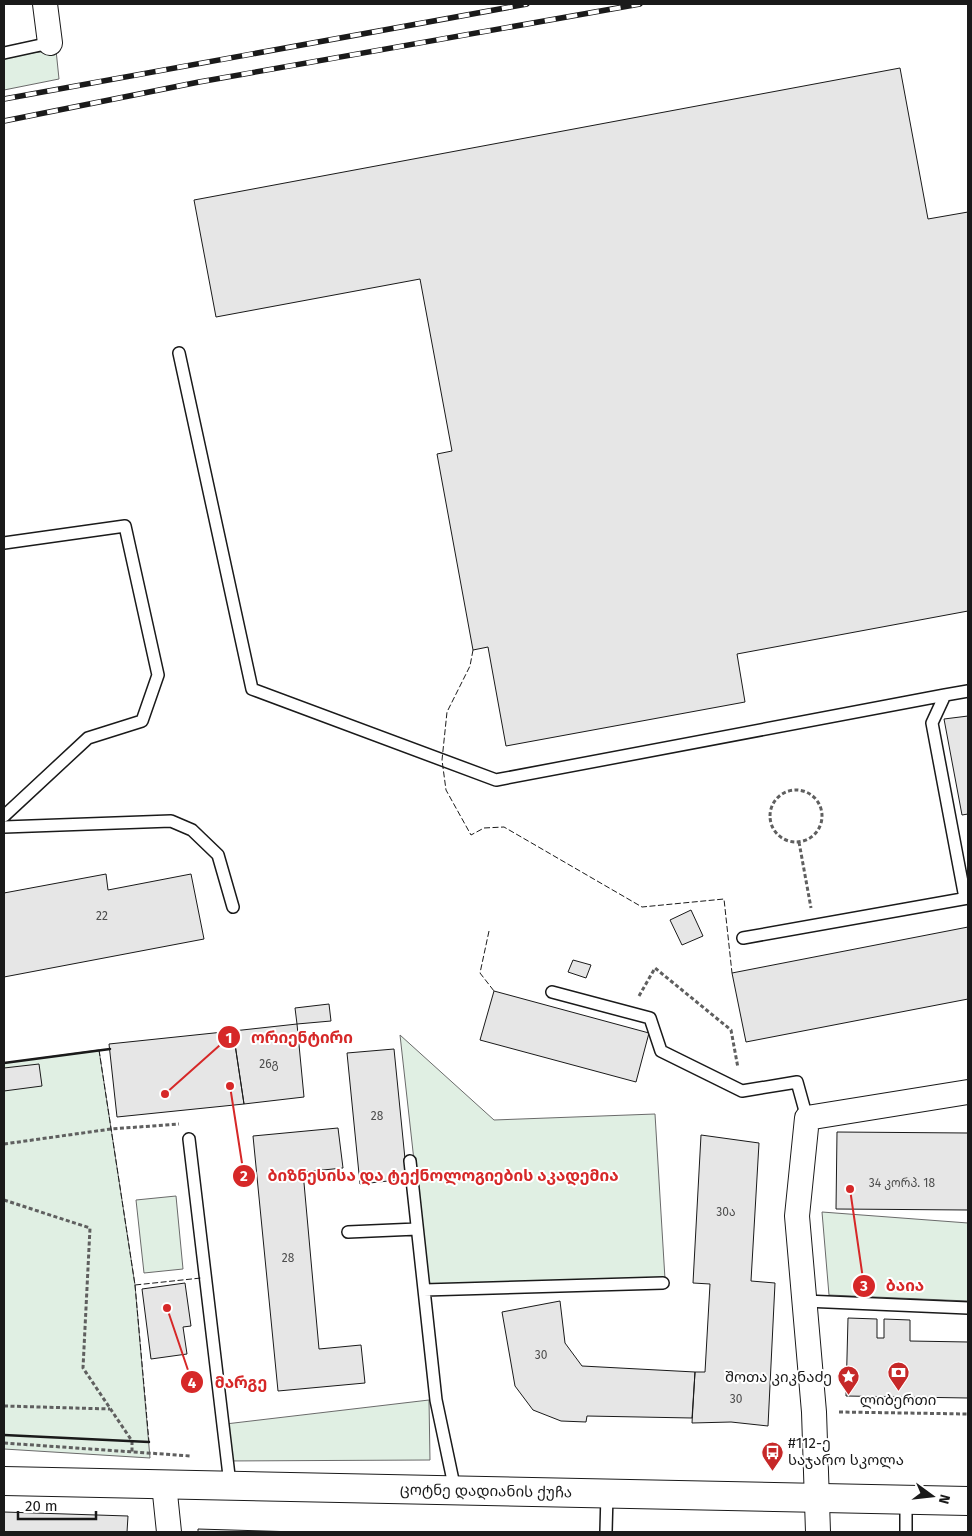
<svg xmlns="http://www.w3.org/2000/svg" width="972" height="1536" viewBox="0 0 972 1536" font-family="'Fira Sans','Noto Sans Georgian',sans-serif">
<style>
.green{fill:#e0efe3;stroke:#6a6a6a}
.building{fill:#e6e6e6;stroke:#1a1a1a}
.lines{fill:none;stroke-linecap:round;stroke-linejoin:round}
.service-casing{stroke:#1a1a1a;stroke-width:14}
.minor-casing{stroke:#1a1a1a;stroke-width:26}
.primary-casing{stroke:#1a1a1a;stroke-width:30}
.path{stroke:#5f5f5f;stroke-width:3;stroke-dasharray:4 2.5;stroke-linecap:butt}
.service{stroke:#fff;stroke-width:11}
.minor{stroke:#fff;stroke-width:24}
.primary{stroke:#fff;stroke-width:28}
.rail-casing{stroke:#1a1a1a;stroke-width:5.5}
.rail{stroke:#fff;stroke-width:4;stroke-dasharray:11;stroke-linecap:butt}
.fence{stroke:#1a1a1a;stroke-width:1;stroke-dasharray:6 2.5;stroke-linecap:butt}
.wall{stroke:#1a1a1a;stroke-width:2.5}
.labels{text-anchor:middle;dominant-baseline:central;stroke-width:4;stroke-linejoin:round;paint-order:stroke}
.number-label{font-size:12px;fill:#4d4d4d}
.poi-label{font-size:15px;fill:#1a1a1a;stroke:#fff;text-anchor:end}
.street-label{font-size:15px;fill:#1a1a1a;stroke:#fff}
.leader{fill:none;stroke:#d62828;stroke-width:2}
.callout-dot{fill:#d62828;stroke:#fff;stroke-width:2}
.mark-label{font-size:15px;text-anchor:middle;font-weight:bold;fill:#fff}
.callout-label{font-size:16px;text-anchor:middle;font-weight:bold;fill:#d62828;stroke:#fff;stroke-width:4;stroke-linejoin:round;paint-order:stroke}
</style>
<rect width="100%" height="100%" fill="#fff"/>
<path class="green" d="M56 50 59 79 4 90V56Z
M400 1035 494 1120 655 1114 665 1279 428 1286Z
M99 1050 135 1285 150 1458 4 1449V1063Z
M176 1196 183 1269 144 1273 136 1200Z
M822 1212 968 1223V1301L829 1295Z
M429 1400 430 1460 222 1461 217 1425Z"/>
<path class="building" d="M900 68 928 219 968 212V611L737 654 745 702 506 746 488 647 473 650 437 454 452 451 420 279 216 317 194 200Z
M968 716V814L962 815 944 719Z
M106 874 108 890 191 874 204 939 4 977V893Z
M691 910 703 936 682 945 670 920Z
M968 927V999L746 1042 732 973Z
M573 960 591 965 586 978 568 972Z
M494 991 649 1033 636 1082 480 1040Z
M329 1004 331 1021 297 1024 295 1008Z
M297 1024 304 1097 244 1104 233 1031Z
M233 1031 244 1104 117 1117 109 1044Z
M394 1049 407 1179 360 1184 347 1053Z
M39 1064 42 1086 4 1091V1068Z
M338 1128 343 1168 303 1172 319 1349 361 1345 365 1383 278 1391 253 1136Z
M837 1132 968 1133V1210L836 1209Z
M701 1135 759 1143 751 1281 775 1283 768 1426 731 1422 692 1423 695 1372H705L710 1284 693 1283Z
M185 1283 191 1326 183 1327 187 1354 151 1359 142 1289Z
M560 1301 565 1343 582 1366 695 1372 692 1418 587 1416 586 1422 561 1421 533 1410 515 1386 502 1312Z
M848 1318 877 1319V1338H884V1319L910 1320V1341L968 1342V1398L846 1396Z
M4 1512 128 1516 127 1532H4Z
M198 1529 297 1532H198Z"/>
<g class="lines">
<defs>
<path id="service" d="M4 53 50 43
M179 353 252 689 496 780 945 695
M4 543 125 526 158 675 142 721 88 738 4 816
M4 827 171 821 192 830 218 855 233 907
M965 898 932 723 945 695 968 691
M743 938 968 898
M552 992 650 1018 661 1051 742 1091 797 1082 807 1118
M189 1139 230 1484
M410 1161 436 1400 455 1490
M348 1232 417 1229
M424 1290 663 1283
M805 1301 968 1308
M906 1500V1532
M606 1532 607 1494"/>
<path id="minor" d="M45 4 50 43
M164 1484 169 1532
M818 1532 814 1412 797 1216 807 1118 968 1092"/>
<path id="primary" d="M4 1481 968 1501"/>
</defs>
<use href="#service" class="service-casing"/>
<use href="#minor" class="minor-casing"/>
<use href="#primary" class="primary-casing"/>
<path class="path" d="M770 816a26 26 0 1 1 52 0a26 26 0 1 1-52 0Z
M799 842 811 908
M639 996 655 968 731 1030 738 1068
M4 1144 111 1129 179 1124
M4 1200 90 1228 83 1368 132 1441V1452
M4 1406 110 1409
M839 1412 968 1414
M4 1443 191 1456"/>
<use href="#service" class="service"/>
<use href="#minor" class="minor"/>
<use href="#primary" class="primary"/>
<defs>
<path id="rail" d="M4 99 527 4
M4 121 199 82 640 4"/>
</defs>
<use href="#rail" class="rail-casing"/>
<use href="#rail" class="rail"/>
<path class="fence" d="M473 650 470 666 447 712 442 760 446 790 471 835 484 828 504 827 642 907 724 899 732 973
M489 931 480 973 494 991
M99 1050 135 1285 201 1278
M135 1285 149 1442"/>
<path class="wall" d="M4 1063 110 1049
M4 1435 149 1442"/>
</g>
<defs>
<symbol id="bank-pin" viewBox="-11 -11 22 30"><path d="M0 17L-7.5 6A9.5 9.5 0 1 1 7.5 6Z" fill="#c62828" stroke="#fff"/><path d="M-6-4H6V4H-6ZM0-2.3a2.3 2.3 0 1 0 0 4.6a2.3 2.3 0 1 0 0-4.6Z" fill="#fff"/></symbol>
<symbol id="sight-pin" viewBox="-11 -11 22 30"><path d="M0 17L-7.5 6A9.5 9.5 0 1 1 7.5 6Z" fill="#c62828" stroke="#fff"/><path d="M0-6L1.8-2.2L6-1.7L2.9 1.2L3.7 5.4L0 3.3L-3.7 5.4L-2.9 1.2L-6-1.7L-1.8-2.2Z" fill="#fff"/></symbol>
<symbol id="bus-pin" viewBox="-11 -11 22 30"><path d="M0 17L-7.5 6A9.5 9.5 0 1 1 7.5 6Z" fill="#c62828" stroke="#fff"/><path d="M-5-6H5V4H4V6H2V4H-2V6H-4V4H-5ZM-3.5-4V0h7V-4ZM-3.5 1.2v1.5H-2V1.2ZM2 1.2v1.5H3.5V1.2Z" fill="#fff"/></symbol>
</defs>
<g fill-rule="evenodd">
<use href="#bank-pin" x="886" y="1360" width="25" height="34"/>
<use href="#sight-pin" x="836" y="1364" width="25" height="34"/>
<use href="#bus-pin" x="760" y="1440" width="25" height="34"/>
</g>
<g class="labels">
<g class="number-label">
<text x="102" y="916">22</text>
<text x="269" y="1064">26გ</text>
<text x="377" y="1116">28</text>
<text x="902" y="1183">34 კორპ. 18</text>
<text x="726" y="1212">30ა</text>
<text x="288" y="1258">28</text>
<text x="541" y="1355">30</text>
<text x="736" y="1399">30</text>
</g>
<g class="poi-label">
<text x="832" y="1377">შოთა კიკნაძე</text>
<text x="898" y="1400" text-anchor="middle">ლიბერთი</text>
<text x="788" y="1443" text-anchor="start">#112-ე<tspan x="788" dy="17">საჯარო სკოლა</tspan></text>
</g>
<g class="street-label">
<text transform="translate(486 1491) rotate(1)">ცოტნე დადიანის ქუჩა</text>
</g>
</g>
<path class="leader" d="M165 1094L229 1037M230 1086L244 1176M850 1189L864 1286M167 1308L192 1382"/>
<g class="callout-dot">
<circle cx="165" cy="1094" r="5"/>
<circle cx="230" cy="1086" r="5"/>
<circle cx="850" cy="1189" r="5"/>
<circle cx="167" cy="1308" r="5"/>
<circle cx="229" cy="1037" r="12"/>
<circle cx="244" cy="1176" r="12"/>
<circle cx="864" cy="1286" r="12"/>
<circle cx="192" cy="1382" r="12"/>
</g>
<g class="mark-label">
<text x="229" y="1043">1</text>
<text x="244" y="1181">2</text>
<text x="864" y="1291">3</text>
<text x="192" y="1388">4</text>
</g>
<g class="callout-label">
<text x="302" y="1043">ორიენტირი</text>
<text x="443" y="1181">ბიზნესისა და ტექნოლოგიების აკადემია</text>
<text x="905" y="1291">ბაია</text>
<text x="241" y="1388">მარგე</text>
</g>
<rect width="972" height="1536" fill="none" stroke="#1a1a1a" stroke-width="10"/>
<g transform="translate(932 1496) rotate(105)" stroke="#ffffff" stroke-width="4" paint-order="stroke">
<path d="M0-4L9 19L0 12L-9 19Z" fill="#1a1a1a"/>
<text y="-8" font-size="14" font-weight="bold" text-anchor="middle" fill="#1a1a1a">N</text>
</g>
<path d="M18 1511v8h78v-8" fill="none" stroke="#1a1a1a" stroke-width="2.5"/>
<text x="25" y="1511" font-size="15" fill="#1a1a1a" stroke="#ffffff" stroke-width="4" paint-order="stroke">20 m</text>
</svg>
